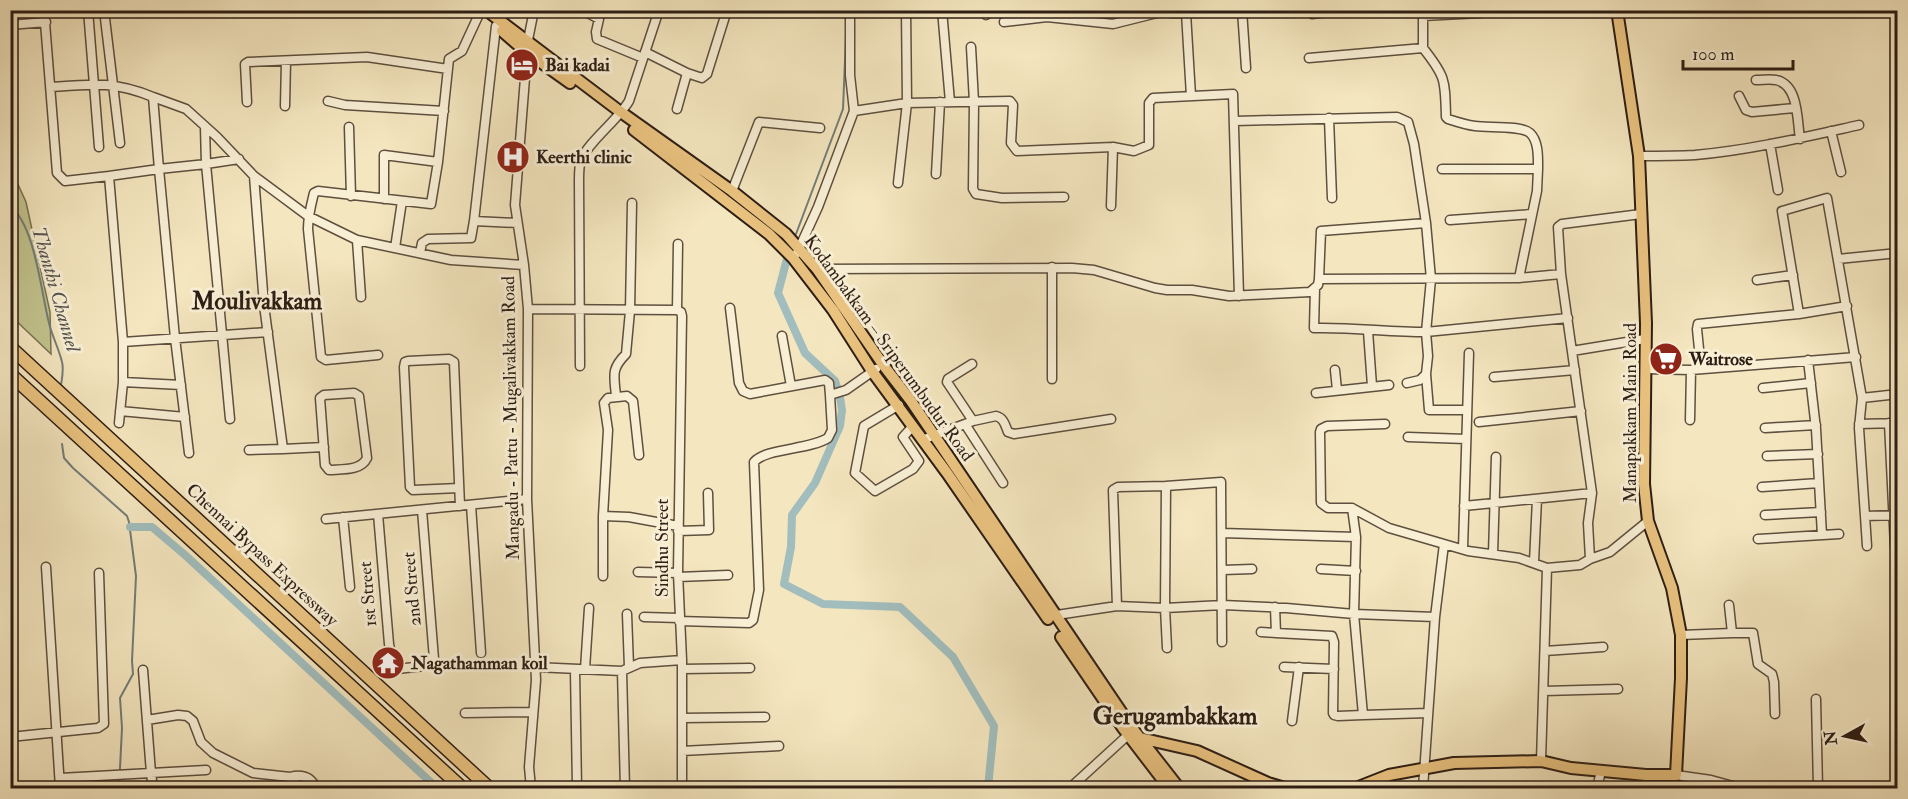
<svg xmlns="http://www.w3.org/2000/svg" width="1908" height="799" viewBox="0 0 1908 799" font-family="'IM FELL Double Pica',serif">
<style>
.green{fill:#c2c38d;stroke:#777050;stroke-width:1.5}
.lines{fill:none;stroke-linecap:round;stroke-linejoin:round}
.stream{stroke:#727d79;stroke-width:2}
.canal{stroke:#a1bdbd;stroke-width:8}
.minor-casing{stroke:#5e4f3f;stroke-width:11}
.major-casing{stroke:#2c1d14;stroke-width:14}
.highway-casing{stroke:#2c1d14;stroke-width:15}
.minor{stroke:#f8efd5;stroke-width:8}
.major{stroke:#eac380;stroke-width:10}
.highway{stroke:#eac380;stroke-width:12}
.labels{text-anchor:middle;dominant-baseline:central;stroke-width:6;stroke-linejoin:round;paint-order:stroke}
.poi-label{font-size:18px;font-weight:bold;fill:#2c1d14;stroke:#f8efd5;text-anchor:start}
.street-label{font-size:18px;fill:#2c1d14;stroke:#f8efd5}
.water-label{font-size:20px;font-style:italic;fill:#55554f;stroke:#f8efd5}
.district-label{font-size:24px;font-weight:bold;fill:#2c1d14;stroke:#f8efd5}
</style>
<rect width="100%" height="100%" fill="#f4e6bf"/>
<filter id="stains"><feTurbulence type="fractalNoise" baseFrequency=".00333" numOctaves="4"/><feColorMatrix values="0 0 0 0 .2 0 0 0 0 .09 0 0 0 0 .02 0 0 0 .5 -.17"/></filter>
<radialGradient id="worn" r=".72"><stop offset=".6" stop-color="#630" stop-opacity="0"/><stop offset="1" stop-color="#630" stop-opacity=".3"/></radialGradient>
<path class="green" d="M11 169 26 202 50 312 51 354 11 316Z"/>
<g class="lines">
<path class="stream" d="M10 206C35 225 41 292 49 323 52 336 59 349 62 362 64 369 62 378 61 385
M796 234 843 109 846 36
M62 444 64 458 73 468 127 516 129 522 136 576 132 661 133 674 120 698 122 728 119 788"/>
<path class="canal" d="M788 255 778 293 805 353 835 381 840 397 842 410 840 426 815 483 792 515 791 547 784 584 823 604 900 607 953 657 994 726 988 788
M130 527H152L185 555 437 788"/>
<defs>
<path id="minor" d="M44 10 57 173 65 181 109 176
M88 10 99 147
M104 10 120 143
M582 10 599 19 596 32 597 39 643 58
M906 10 907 103 1010 101 1013 105 1011 143 1017 151 1113 147 1111 206
M942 10 950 102
M984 10 986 15
M1164 10 1172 13 1242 12
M1242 10 1246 68
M1186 13 1191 96
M1312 14 1345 10
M1423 16 1480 13 1489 10
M1004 22 1047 17 1113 24 1165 11
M10 25 46 22
M496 26 474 221 517 223
M527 45 534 10
M971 47 974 102 973 189 976 194 1002 198 1064 197
M1423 48C1446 77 1445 80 1446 117L1448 119C1457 122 1466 125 1475 126 1488 128 1521 125 1530 133 1539 141 1538 159 1538 169
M645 52 687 73 702 78 707 74 727 10
M1309 58 1423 48V10
M1756 80C1763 80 1770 79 1776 80 1799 85 1797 120 1800 139
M51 87C92 84 114 81 153 97L159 169 109 176 123 342V382L119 423
M1739 96 1746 110 1752 112 1795 108
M153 97 186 109 217 137 254 176 308 216 357 240 451 260 524 265
M328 101 345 105 444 111
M247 102 245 64 248 62 367 57 448 69
M285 106 286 61
M677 109 687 73
M854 111 907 103 898 183
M1329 118 1332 198
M1235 121 1397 117 1408 122 1414 144 1426 223 1431 279 1426 332C1388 332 1352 327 1314 328L1315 288
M205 127 206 164 239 159
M349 127 351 196
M1831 131 1841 172
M1770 144 1778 190
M1113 147 1134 151 1149 145V103L1153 98 1233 94 1239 296
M1639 156C1658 156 1676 156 1695 155 1751 150 1805 137 1859 125
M1442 169H1538L1537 191 1519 278 1561 274 1592 493 1588 523 1590 559 1580 565 1547 568
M936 174 940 102
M254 176 264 305 283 449 324 447
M732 191 759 122 820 128
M384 199V155L438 162
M1450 220 1532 214
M1426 223 1321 231 1319 279 1519 278
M357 240 361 297
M395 248 402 201
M420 253 422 243 428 239 471 238 474 221
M797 253 818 207 854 111 850 75V10
M1838 259 1898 253
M1052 267V379
M817 269 1072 268 1094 270 1155 288 1167 290H1192L1229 296 1310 292 1318 285 1319 279
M1561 274 1558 227 1562 224 1641 214
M1757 280 1793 275
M730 308 739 383 743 391 750 394 825 380 829 383 830 395
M528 309 677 310
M677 310 681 312 682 316 678 573 682 660V788
M677 310 678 244
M1799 314 1782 211 1827 198 1862 398 1859 428 1865 516 1898 515
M1368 331 1372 386
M782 336 791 386
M123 342 268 332
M1572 351 1645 339
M378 355 326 360 321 357 308 229C308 216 311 205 314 193L318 191 431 204 438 162 449 59 462 51 481 10
M1808 360 1816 429 1822 535
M972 364 948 379 947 382 973 421 965 424 1003 483
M580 366 579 180C579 173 579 166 581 160 588 142 618 120 629 101L659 10
M1645 369 1691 370 1856 357
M1701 369 1697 329 1698 324 1799 314 1847 306
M1335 370 1337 390
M1426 374 1429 410H1467
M1494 377 1575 370
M123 382 181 385
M1407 383 1420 380 1426 374 1428 356 1426 332 1568 318
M1763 388 1811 383
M354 393 359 396 367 458C361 471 342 469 329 470L325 465 320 398 324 395Z
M1316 393 1389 385
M616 396C614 375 611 369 626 354L630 311 632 203
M1862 398 1898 394
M899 405 864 426 855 473 875 491 913 469 919 461 903 437 913 426
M120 411 185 417
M1690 420 1691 370
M973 421 996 416C1004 418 1005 425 1008 432L1014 434 1111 419
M1479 422 1581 411
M1889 423 1895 547
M1385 424 1327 426 1321 429 1320 432 1321 503 1328 508H1352L1389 528 1444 544
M1859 424 1898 423
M1765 428 1816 425
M1408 437 1466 439
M922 440 965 424
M249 450 283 449
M189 453 175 338 159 169 206 164 230 419
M1767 456 1818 454
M1166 486 1221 482 1222 642
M1762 487 1819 483
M459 488 413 490 410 487 404 367 405 362 408 361 449 359 454 362 460 506
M471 505 481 653
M1464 506 1592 493
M1352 508 1356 537
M378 514 389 644 393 664 397 669 433 665 434 659 422 510
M1765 515 1821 512
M603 516 629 517 678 526
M1865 516 1867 546
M343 517 350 587
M326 519 527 499
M678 531 709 530 708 493
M1222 533 1356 537 1354 614 1363 715 1428 713
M1758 539 1839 534
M1463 549 1469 353
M1493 554 1496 457
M1590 559 1610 552 1648 521
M1534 562 1537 499
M46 567 60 788
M1321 569 1356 571
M1223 570 1252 569
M638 572 678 573
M603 576V516L608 430 604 403 608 398 627 396 633 401 639 455
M678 577 728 575
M1117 606 1113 490 1118 487 1166 486 1165 608 1167 648
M1275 607 1276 633 1332 636 1334 642 1333 713 1334 715 1338 716 1363 715
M627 614 629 667
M1050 616 1117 606 1165 608 1223 605 1286 608 1354 614 1435 617 1423 788
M644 617 679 618
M1435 617 1444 544 1468 551 1519 558 1547 568 1541 761
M679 621 749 623 753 620 759 590 754 462C766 448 809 450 828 438L832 430 830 395 846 390 876 369
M1261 632 1276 633
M1732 633H1753L1758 664 1772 674 1774 682 1775 714
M1681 635 1732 633 1729 605
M1545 651 1603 647
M535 667 622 671 640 663 682 660
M1284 667 1334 669
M585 669 589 608
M682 669 750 668
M575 670 577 788
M622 671 625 788
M1544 691 1618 689
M1816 699 1818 788
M465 713 533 712
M682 718 765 717
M147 720 178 715 187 716 193 721 201 742 213 753 253 773 290 777 294 779 296 788
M1292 721 1299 667
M10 737 98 728 104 724 99 573
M682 751 779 746
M1676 775 1711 780 1740 788
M290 777C302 774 311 777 316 788
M60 778 151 773 143 670
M153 788 151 773 206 770
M531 788 529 767 536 680 527 499 528 309 524 265 515 205 525 78 537 54
M1070 788 1128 735
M1597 788 1601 771"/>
<path id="major" d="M486 10 618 110 732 191 786 234 817 269 884 366 911 401 1132 728 1179 788
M502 31 525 51 570 83
M634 130 769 234 793 258 833 310 872 371 947 473 1048 619
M1061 637 1123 728 1169 788
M1140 738 1197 751 1268 783 1285 788
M1356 788 1389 775 1454 763 1541 761 1571 768 1646 775H1676L1681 678V635L1672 588 1648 521 1644 484 1646 323 1639 156 1617 10"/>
<path id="highway" d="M10 347 489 788
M10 374 462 788"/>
</defs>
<use href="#minor" class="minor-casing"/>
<use href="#major" class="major-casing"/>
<use href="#highway" class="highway-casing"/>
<use href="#minor" class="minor"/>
<use href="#major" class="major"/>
<use href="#highway" class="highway"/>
</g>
<defs>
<symbol id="hotel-disc" viewBox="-11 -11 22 22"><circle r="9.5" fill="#8f2418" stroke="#f8efd5"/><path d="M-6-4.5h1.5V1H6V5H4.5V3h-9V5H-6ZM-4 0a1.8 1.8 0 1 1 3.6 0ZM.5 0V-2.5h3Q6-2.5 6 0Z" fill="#fff"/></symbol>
<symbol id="hospital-disc" viewBox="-11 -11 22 22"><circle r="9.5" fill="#8f2418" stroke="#f8efd5"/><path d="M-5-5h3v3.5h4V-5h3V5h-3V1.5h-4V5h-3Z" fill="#fff"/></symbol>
<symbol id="supermarket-disc" viewBox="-11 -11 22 22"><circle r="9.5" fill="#8f2418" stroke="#f8efd5"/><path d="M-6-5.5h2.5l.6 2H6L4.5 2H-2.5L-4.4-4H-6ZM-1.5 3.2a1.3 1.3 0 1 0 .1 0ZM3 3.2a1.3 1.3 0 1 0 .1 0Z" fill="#fff"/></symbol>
<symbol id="temple-disc" viewBox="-11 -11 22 22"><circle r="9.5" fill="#8f2418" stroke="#f8efd5"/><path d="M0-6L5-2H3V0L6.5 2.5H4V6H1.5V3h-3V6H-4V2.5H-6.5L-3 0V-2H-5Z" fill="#fff"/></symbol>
</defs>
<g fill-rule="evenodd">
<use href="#hotel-disc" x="503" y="46" width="38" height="38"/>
<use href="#hospital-disc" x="494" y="138" width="38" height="38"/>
<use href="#supermarket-disc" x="1647" y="340" width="38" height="38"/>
<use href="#temple-disc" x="369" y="644" width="38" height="38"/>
</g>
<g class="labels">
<g class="poi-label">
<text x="545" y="65">Bai kadai</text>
<text x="536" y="157">Keerthi clinic</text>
<text x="1689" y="359">Waitrose</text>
<text x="411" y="663">Nagathamman koil</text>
</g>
<g class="street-label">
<text transform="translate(889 348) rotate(54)">Kodambakkam – Sriperumbudur Road</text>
<text transform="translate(1630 413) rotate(-90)">Manapakkam Main Road</text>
<text transform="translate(511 418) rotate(-91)">Mangadu - Pattu - Mugalivakkam Road</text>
<text transform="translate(662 548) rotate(-90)">Sindhu Street</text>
<text transform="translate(262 555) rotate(43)">Chennai Bypass Expressway</text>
<text transform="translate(412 589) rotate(-95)">2nd Street</text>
<text transform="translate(368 594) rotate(-95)">1st Street</text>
</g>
<g class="water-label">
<text transform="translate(56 289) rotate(74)">Thanthi Channel</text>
</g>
<g class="district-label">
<text x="257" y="301">Moulivakkam</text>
<text x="1175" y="716">Gerugambakkam</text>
</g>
</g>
<rect width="1908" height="799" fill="none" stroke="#f4e6bf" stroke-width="36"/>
<rect x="12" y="12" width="1884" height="775" fill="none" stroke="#2c1d14" stroke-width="3"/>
<rect x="18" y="18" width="1872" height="763" fill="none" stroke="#2c1d14" stroke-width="1.5"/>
<g transform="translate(1845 736) rotate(262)" stroke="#f8efd5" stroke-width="4.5" paint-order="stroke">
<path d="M0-4.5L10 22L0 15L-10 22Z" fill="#2c1d14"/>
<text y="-9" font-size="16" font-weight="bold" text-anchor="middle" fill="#2c1d14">N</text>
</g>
<path d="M1683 60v9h110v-9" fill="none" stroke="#2c1d14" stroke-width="3"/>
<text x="1692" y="60" font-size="18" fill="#2c1d14" stroke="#f8efd5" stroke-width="4.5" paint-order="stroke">100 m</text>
<rect width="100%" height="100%" filter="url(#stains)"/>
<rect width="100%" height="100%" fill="url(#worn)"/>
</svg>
